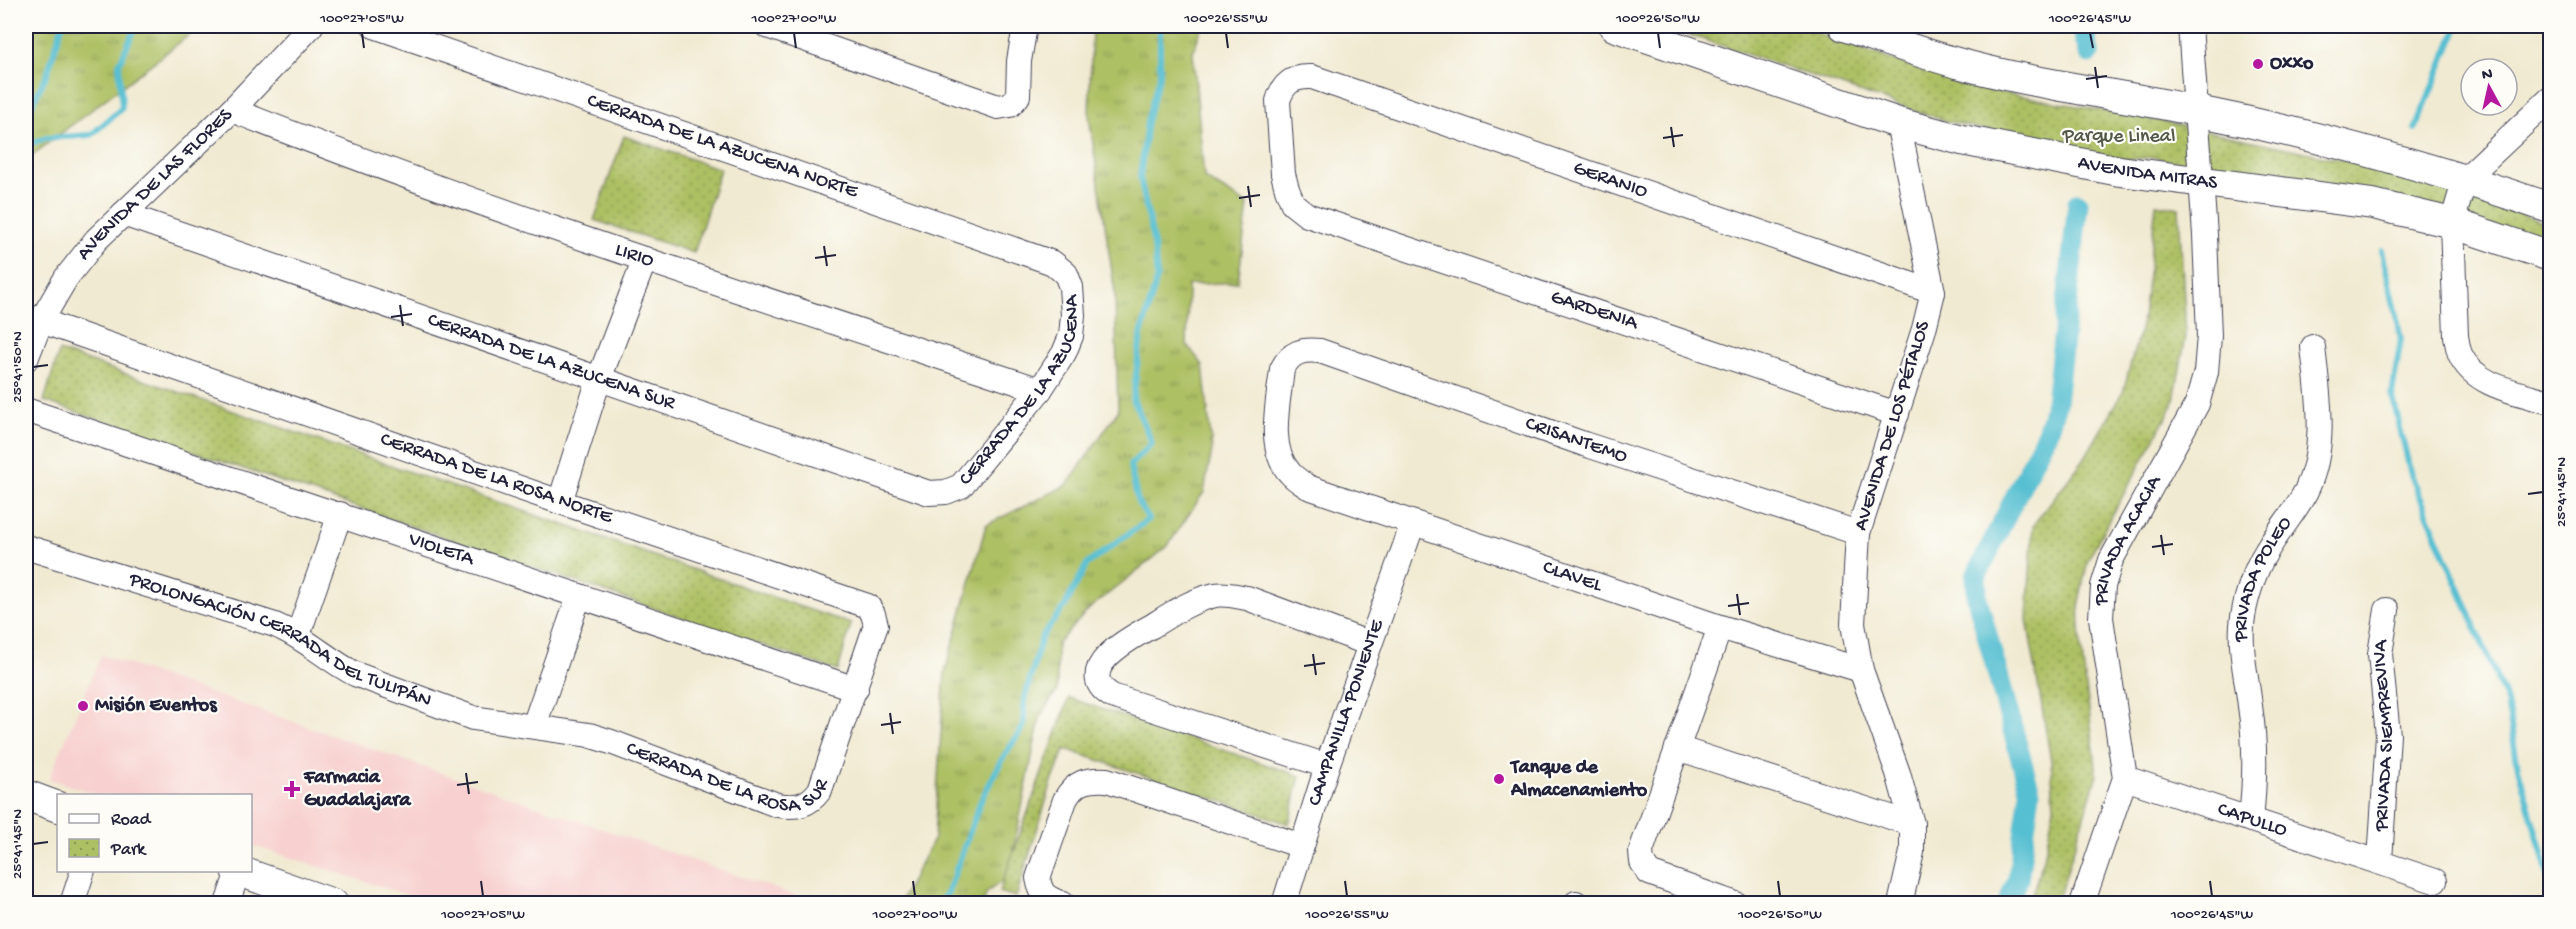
<svg xmlns="http://www.w3.org/2000/svg" width="2576" height="929" viewBox="0 0 2576 929" font-family="'Gochi Hand',sans-serif">
<style>
.built{fill:#f7d0cf}
.grass{fill:url(#grass-tufts);stroke:#687150;stroke-width:1.5}
.park{fill:url(#park-dots);stroke:#687150;stroke-width:1.5}
.lines{fill:none;stroke-linecap:round;stroke-linejoin:round}
.stream{stroke:#56bfd2;stroke-width:6}
.canal{stroke:#56bfd2;stroke-width:21}
.minor-casing{stroke:#414052;stroke-width:26}
.tertiary-casing{stroke:#414052;stroke-width:32}
.minor{stroke:#fff;stroke-width:24}
.tertiary{stroke:#fff;stroke-width:30}
.ticks{fill:none;stroke:#22223b;stroke-width:2}
.poi-dot{fill:#b5179e;stroke:#fdfcf7;stroke-width:2}
.labels{text-anchor:middle;dominant-baseline:central;stroke-width:4.5;stroke-linejoin:round;paint-order:stroke}
.poi-label{font-size:20px;font-weight:bold;fill:#22223b;stroke:#fdfcf7;text-anchor:start}
.park-label{font-size:20px;fill:#535949;stroke:#fdfcf7}
.street-label{font-size:20px;fill:#22223b;stroke:#fdfcf7}
.neatline{fill:none;stroke:#22223b;stroke-width:2}
.ticks-label{font-size:15px;text-anchor:middle;fill:#22223b}
</style>
<defs>
<pattern id="grass-tufts" width="24" height="20" patternUnits="userSpaceOnUse" patternTransform="scale(1.5)"><rect width="24" height="20" fill="#adc064"/><path d="M3 7l-1-3M5 7V3M7 7l1-3M15 17l-1-3M17 17v-4M19 17l1-3" fill="none" stroke="#8c9c54"/></pattern>
<pattern id="park-dots" width="8" height="8" patternUnits="userSpaceOnUse" patternTransform="scale(1.5)"><rect width="8" height="8" fill="#adc064"/><path d="M2 2h.1M6 6h.1" fill="none" stroke="#8c9c54" stroke-width="1.8" stroke-linecap="round"/></pattern>
</defs>
<rect width="100%" height="100%" fill="#fdfcf7"/>
<filter id="ink" filterUnits="userSpaceOnUse"><feTurbulence type="fractalNoise" baseFrequency=".0167" numOctaves="2"/><feDisplacementMap in="SourceGraphic" scale="12" xChannelSelector="R" yChannelSelector="G"/><feConvolveMatrix kernelMatrix="1 2 1 2 8 2 1 2 1" color-interpolation-filters="sRGB"/></filter>
<filter id="wash" filterUnits="userSpaceOnUse"><feTurbulence type="fractalNoise" baseFrequency=".008" numOctaves="4" result="noise"/><feDisplacementMap in="SourceGraphic" scale="24" xChannelSelector="R" yChannelSelector="G"/><feGaussianBlur stdDeviation="1.35" result="paint"/><feColorMatrix in="noise" values="0 0 0 0 0 0 0 0 0 0 0 0 0 0 0 0 0 1.4 0 .05"/><feComposite in="paint" operator="in"/></filter>
<g filter="url(#wash)">
<rect width="100%" height="100%" fill="#f1ead2"/>
<path class="built" d="M101 655 796 896 794 903H432L251 845 250 796 99 795 49 779Z"/>
<path class="grass" d="M26 26H201L26 160Z
M1092 26H1202L1193 52 1204 178 1248 205 1238 282 1188 285 1187 345 1203 365 1212 450 1204 492 1167 547 1089 609 1057 644V691L1040 717 1008 877 987 892 983 903 899 904 934 838 945 672 986 525 1067 485 1118 411 1115 293 1089 116Z"/>
<path class="park" d="M1663 26H1798L1962 85 2165 122 2398 172 2550 224V245L2220 177 2155 157 2117 160 1946 121Z
M624 136 720 169 694 253 594 220Z
M2156 204 2179 208 2186 336 2173 405 2088 559 2079 602 2081 646 2097 775 2057 903H2029L2044 858 2054 807 2051 761 2027 619 2033 525 2084 459 2123 392 2143 318Z
M59 351 851 624 838 671 44 401Z
M1069 698 1300 776 1289 824 1065 749 1052 782 1016 897 999 892Z"/>
<g class="lines">
<path class="stream" d="M26 117 47 74 62 26
M2415 129 2458 26
M26 145 46 138 91 135 122 108 119 64 136 26
M2382 250 2401 339 2392 394 2411 475 2507 702 2518 768 2550 882
M938 904 948 892 981 800 1004 756 1024 726V701L1042 636 1065 606 1087 564 1149 519 1138 503 1130 465 1152 443 1133 399 1141 335 1157 278 1154 245 1140 177 1147 121 1160 74V26"/>
<path class="canal" d="M2082 26 2089 53
M2008 904 2018 879 2030 792 1977 598 1976 576 2047 433 2056 403 2078 203"/>
</g>
</g>
<g filter="url(#ink)">
<g class="lines">
<defs>
<g id="minor">
<path d="M767 26 998 107 1010 105 1018 96 1019 61 1025 26"/>
<path d="M2550 99 2465 179 2452 223 2456 336C2457 342 2458 349 2460 354 2474 387 2521 393 2550 402"/>
<path id="s1" d="M232 110C497 215 769 300 1040 390"/>
<path d="M1898 123 1933 292 1924 329 1858 533 1853 624 1861 670 1898 773 1912 824V852L1900 904"/>
<path id="s2" d="M123 214 929 493 946 492 961 486 1040 390 1064 353 1071 336 1073 315 1071 287 1066 274 1053 263 374 26"/>
<path id="s3" d="M26 359 41 321 66 278 96 240 232 110 311 26"/>
<path id="s4" d="M26 410 856 689"/>
<path id="s5" d="M1897 414 1307 215 1293 204 1287 189 1283 174 1278 101C1283 83 1293 76 1312 77L1933 292"/>
<path d="M560 502 599 379 645 259"/>
<path id="s6" d="M1858 533 1584 444 1320 351C1302 349 1291 352 1282 369 1279 400 1266 448 1290 473 1295 479 1302 483 1308 487L1720 627 1861 670"/>
<path id="s7" d="M26 547 275 625C306 638 326 659 355 674L473 718 589 735 611 742 777 805C797 808 808 806 820 790L876 625 873 614 868 606 560 502 41 321"/>
<path d="M1720 627 1641 851 1642 862 1649 873 1736 904"/>
<path d="M298 635 340 514"/>
<path d="M534 726 579 596"/>
<path d="M1677 748 1912 824"/>
<path d="M1327 766 1112 696C1070 670 1130 638 1152 626 1171 614 1192 600 1215 595 1225 593 1236 596 1247 598L1370 644"/>
<path id="s8" d="M2125 778 2435 881"/>
<path id="s9" d="M2251 820C2255 780 2256 746 2250 706 2247 679 2240 653 2242 625 2244 602 2254 571 2266 552 2278 531 2295 512 2306 491 2328 446 2318 395 2313 347"/>
<path id="s10" d="M2380 861 2388 735 2380 654 2387 610"/>
<path d="M72 904 83 870"/>
<path d="M227 904 238 871"/>
<path d="M1063 904C1047 898 1041 896 1038 878L1065 800C1075 781 1087 779 1107 780L1301 846"/>
<path id="s11" d="M1284 904 1327 766 1413 523"/>
<path d="M1576 904V903"/>
<path id="s12" d="M2082 904 2125 778 2101 618 2103 586 2111 560 2197 404 2206 372 2209 336 2205 235 2190 26"/>
</g>
<g id="tertiary">
<path id="s13" d="M1614 26 1898 123 1962 140 2120 171 2373 204 2452 223 2550 256"/>
<path d="M1844 26C1883 39 1922 54 1961 64 2038 85 2118 94 2197 111 2317 135 2434 168 2550 208"/>
<path d="M26 795 58 807"/>
<path d="M236 870 333 904"/>
</g>
</defs>
<use href="#minor" class="minor-casing"/>
<use href="#tertiary" class="tertiary-casing"/>
<use href="#minor" class="minor"/>
<use href="#tertiary" class="tertiary"/>
</g>
</g>
<path class="ticks" d="M362 33 364 48M794 33 796 48M1226 33 1228 48M1658 33 1660 48M2090 33 2093 48M2095 67 2098 88M2086 79 2107 76M1671 127 1674 147M1663 138 1683 135M1248 186 1251 207M1239 198 1260 195M824 246 827 266M815 258 836 255M400 305 403 326M391 317 412 314M33 367 48 365M2528 494 2543 492M2161 535 2164 555M2152 547 2173 544M1737 594 1740 615M1728 606 1749 603M1313 654 1316 675M1304 666 1325 663M890 713 893 734M881 725 901 722M466 773 469 794M457 785 478 782M33 844 48 842M481 881 483 896M913 881 915 896M1345 881 1347 896M1778 881 1780 896M2210 881 2212 896"/>
<g class="poi-dot">
<circle cx="2258" cy="64" r="6"/>
<circle cx="83" cy="706" r="6"/>
<circle cx="1499" cy="779" r="6"/>
<path d="M289 780h6v6h6v6h-6v6h-6v-6h-6v-6h6z"/>
</g>
<g class="labels">
<g class="poi-label">
<text x="2270" y="64">Oxxo</text>
<text x="95" y="706">Misión Eventos</text>
<text x="1511" y="768">Tanque de<tspan x="1511" dy="23">Almacenamiento</tspan></text>
<text x="304" y="778">Farmacia<tspan x="304" dy="23">Guadalajara</tspan></text>
</g>
<g class="park-label">
<text x="2119" y="137">Parque Lineal</text>
</g>
<g class="street-label">
<text transform="translate(722 147) rotate(19)">CERRADA DE LA AZUCENA NORTE</text>
<text stroke="none"><textPath href="#s13" startOffset="555">AVENIDA MITRAS</textPath></text>
<text stroke="none"><textPath href="#s5" startOffset="1107">GERANIO</textPath></text>
<text stroke="none"><textPath href="#s3" startOffset="220">AVENIDA DE LAS FLORES</textPath></text>
<text stroke="none"><textPath href="#s1" startOffset="428">LIRIO</textPath></text>
<text transform="translate(1594 311) rotate(18)">GARDENIA</text>
<text stroke="none"><textPath href="#s2" startOffset="453">CERRADA DE LA AZUCENA SUR</textPath></text>
<text stroke="none"><textPath href="#s2" startOffset="1002">CERRADA DE LA AZUCENA</textPath></text>
<text transform="translate(1893 426) rotate(-73)">AVENIDA DE LOS PÉTALOS</text>
<text transform="translate(1576 441) rotate(19)">CRISANTEMO</text>
<text transform="translate(496 479) rotate(19)">CERRADA DE LA ROSA NORTE</text>
<text stroke="none"><textPath href="#s12" startOffset="378">PRIVADA ACACIA</textPath></text>
<text stroke="none"><textPath href="#s4" startOffset="438">VIOLETA</textPath></text>
<text stroke="none"><textPath href="#s6" startOffset="1023">CLAVEL</textPath></text>
<text stroke="none"><textPath href="#s9" startOffset="246">PRIVADA POLEO</textPath></text>
<text stroke="none"><textPath href="#s7" startOffset="272">PROLONGACIÓN CERRADA DEL TULIPÁN</textPath></text>
<text stroke="none"><textPath href="#s11" startOffset="201">CAMPANILLA PONIENTE</textPath></text>
<text stroke="none"><textPath href="#s10" startOffset="126">PRIVADA SIEMPREVIVA</textPath></text>
<text stroke="none"><textPath href="#s7" startOffset="748">CERRADA DE LA ROSA SUR</textPath></text>
<text stroke="none"><textPath href="#s8" startOffset="134">CAPULLO</textPath></text>
</g>
</g>
<rect width="2576" height="929" fill="none" stroke="#fdfcf7" stroke-width="66"/>
<rect x="57" y="794" width="195" height="78" fill="#fdfcf7" stroke="#a5a5ac" stroke-width="1.5"/>
<rect x="69" y="814" width="30" height="9" fill="#ffffff" stroke="#a5a5ac" stroke-width="1.5"/>
<text x="111" y="824" font-size="18" fill="#22223b">Road</text>
<rect x="69" y="839" width="30" height="18" fill="url(#park-dots)" stroke="#a5a5ac" stroke-width="1.5"/>
<text x="111" y="854" font-size="18" fill="#22223b">Park</text>
<g transform="translate(2489 87) rotate(352)"><circle r="28" fill="#fdfcf7" stroke="#a5a5ac" stroke-width="1.5"/>
<path d="M0-4.5L10 22L0 15L-10 22Z" fill="#b5179e"/>
<text y="-9" font-size="16" font-weight="bold" text-anchor="middle" fill="#22223b">N</text>
</g>
<rect x="33" y="33" width="2510" height="863" class="neatline"/>
<g class="ticks-label">
<text x="362" y="22">100°27'05"W</text>
<text x="794" y="22">100°27'00"W</text>
<text x="1226" y="22">100°26'55"W</text>
<text x="1658" y="22">100°26'50"W</text>
<text x="2090" y="22">100°26'45"W</text>
<text transform="translate(16 367) rotate(-90)" y="5">25°41'50"N</text>
<text transform="translate(2560 492) rotate(-90)" y="5">25°41'45"N</text>
<text transform="translate(16 844) rotate(-90)" y="5">25°41'45"N</text>
<text x="483" y="918">100°27'05"W</text>
<text x="915" y="918">100°27'00"W</text>
<text x="1347" y="918">100°26'55"W</text>
<text x="1780" y="918">100°26'50"W</text>
<text x="2212" y="918">100°26'45"W</text>
</g>
</svg>
